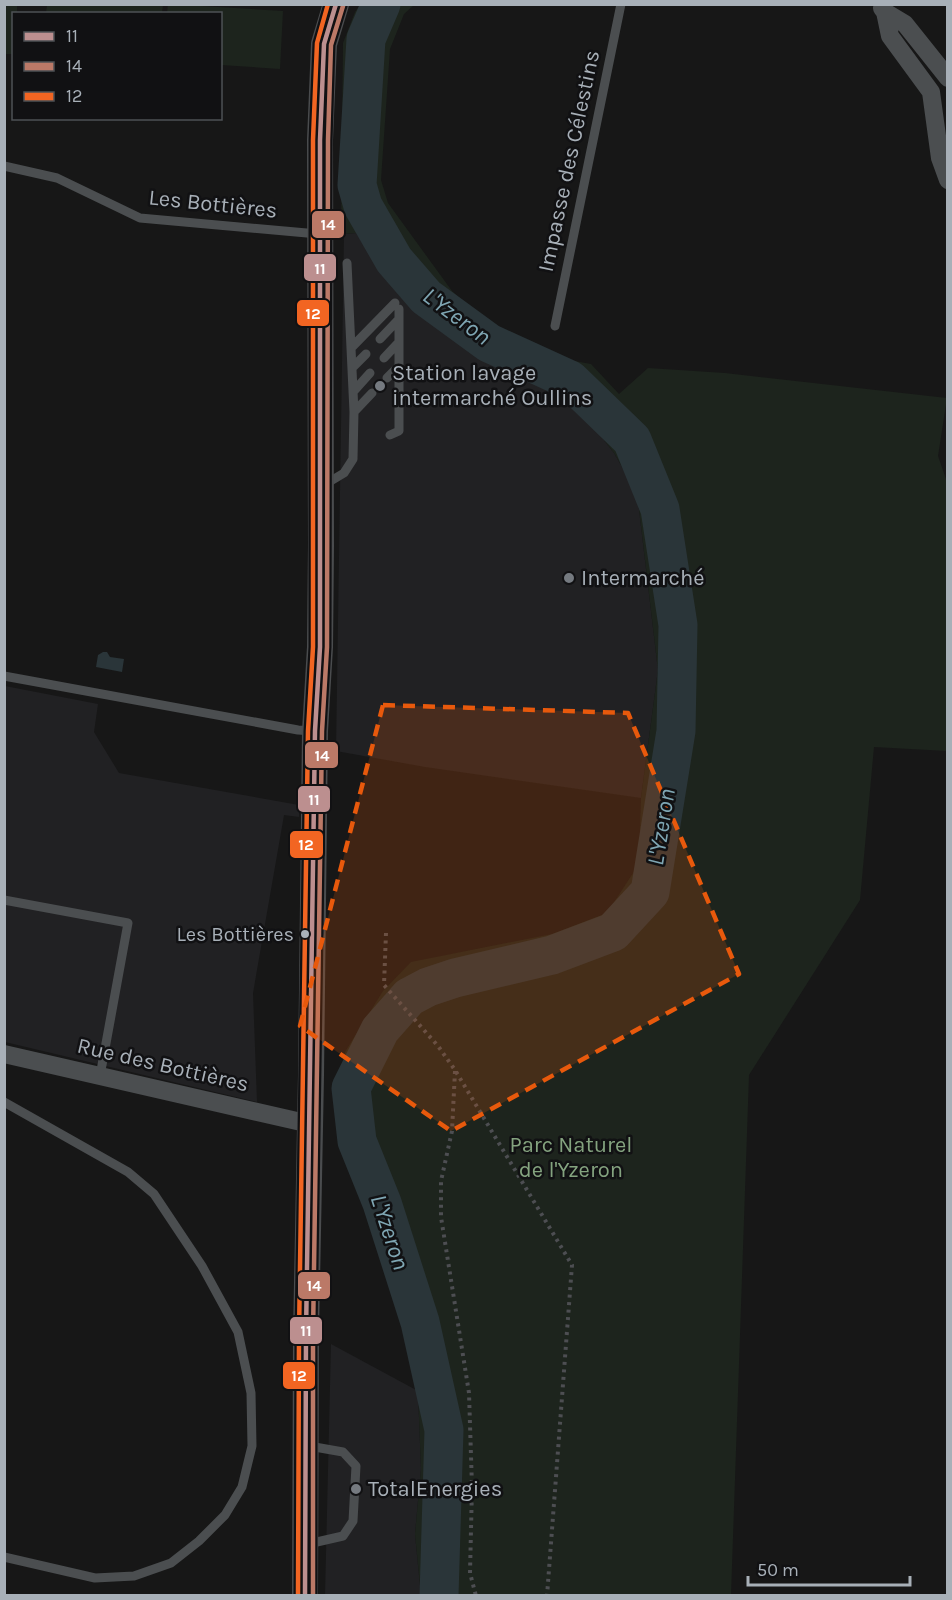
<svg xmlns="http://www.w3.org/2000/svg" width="952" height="1600" viewBox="0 0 952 1600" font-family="Karla,sans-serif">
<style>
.built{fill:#212123}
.green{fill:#1d241d}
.water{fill:#2a3539}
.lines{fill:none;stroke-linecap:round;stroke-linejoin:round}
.river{stroke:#2a3539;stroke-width:39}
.path{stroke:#4d4e52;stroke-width:4;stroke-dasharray:3 4.5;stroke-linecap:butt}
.service{stroke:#4b4e50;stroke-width:9}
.minor{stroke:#4b4e50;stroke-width:18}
.secondary{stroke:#4a4c4e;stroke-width:26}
.bus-1-casing{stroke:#111113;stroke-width:9}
.bus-2-casing{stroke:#111113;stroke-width:9}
.bus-3-casing{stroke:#111113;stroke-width:9}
.bus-1{stroke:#bc8f8f;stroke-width:4.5}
.bus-2{stroke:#bb7967;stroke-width:4.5}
.bus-3{stroke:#f26522;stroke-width:4.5}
.marked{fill:#e8590c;fill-opacity:0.2;stroke:#e8590c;stroke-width:4.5;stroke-dasharray:12 8;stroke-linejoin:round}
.poi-dot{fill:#757a80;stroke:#111113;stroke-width:2}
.bus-dot{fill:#a8b0b8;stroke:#111113;stroke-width:2}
.labels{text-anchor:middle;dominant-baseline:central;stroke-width:5;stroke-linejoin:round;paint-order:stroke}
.bus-label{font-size:20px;fill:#a8b0b8;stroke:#111113;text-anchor:end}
.street-label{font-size:22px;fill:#a8b0b8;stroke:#111113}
.poi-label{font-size:22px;fill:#a8b0b8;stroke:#111113;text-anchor:start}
.park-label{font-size:22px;fill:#84a37f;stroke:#111113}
.water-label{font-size:24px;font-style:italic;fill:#7fa6b3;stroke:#111113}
.line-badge{stroke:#111113;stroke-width:2}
.badge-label{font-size:16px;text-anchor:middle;font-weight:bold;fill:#fff}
</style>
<rect width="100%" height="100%" fill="#171717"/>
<path class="built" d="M356 233 400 296 474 354 556 390 587 418 614 453 637 492 658 670 641 798 425 767 336 751 344 234Z
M5 686 98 704 94 732 119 773 299 805V817L284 815 253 993 257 1102 5 1042Z
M331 1344 418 1391 421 1469 415 1534 421 1595 325 1596Z"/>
<path class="green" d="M168 4 283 11 280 69 221 65 220 14 167 13Z
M4 5H17V13L14 14 13 54H5Z
M47 5V4L163 5 162 13H46Z
M360 5H414L404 14 390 49 381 180 388 203 452 291 479 316 558 358 591 364 619 394 648 368 725 373 947 398 938 456 948 485 947 751 874 747 860 900 749 1075 731 1595H421L415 1534 421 1469 418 1391 391 1268 343 1154 337 1095 345 1052 383 991 411 962 552 934 607 913 639 864 641 798 658 670 637 492 614 453 587 418 556 390 474 354 400 296 356 233 344 234 341 230 343 43 355 12Z"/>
<path class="water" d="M103 652H107L110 657 124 659 122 672 96 667 98 655Z"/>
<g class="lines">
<path class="river" d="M381 4 366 39 357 185 363 206 394 260 426 297 489 343 570 380 632 440 660 509 678 625 676 731 650 892 613 932 552 955 455 978 428 987 409 997 380 1030 351 1088 357 1141 382 1203 420 1322 444 1430 439 1596"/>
<path class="path" d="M386 933 384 985 438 1046 455 1070 572 1265 547 1596
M455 1071 452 1131 441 1181V1217L469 1393 472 1487 470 1573 476 1596"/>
<path class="service" d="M4 166 57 178 140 218 318 234
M555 326 621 4
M380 339 399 319
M351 348 395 303
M384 358 399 342
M352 368 366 354
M387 378 399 366
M353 392 370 373
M354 412 372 393
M390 435 399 431V309
M324 485 344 473 353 459 354 412 347 263
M4 676 298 730 313 731
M4 900 128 923 100 1076
M4 1102 128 1172 154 1194 202 1266 238 1332 251 1393 252 1446 242 1487 225 1515 199 1541 171 1563 134 1576 95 1578 4 1557
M308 1544 343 1536 353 1521 356 1466 343 1452 309 1446"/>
<path class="minor" d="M882 8 885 12 905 24 948 78
M885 12 890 36 931 92 940 158 948 180
M4 1054 310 1124"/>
<path class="secondary" d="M305 1596 306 1335 311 1075 315 731 320 647 321 546 320 140 324 44 336 4"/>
<defs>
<path id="bus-1" d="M305 1596 306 1335 315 731 320 647V140L324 44 336 4"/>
<path id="bus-2" d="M313 1596V1335L322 731 327 647 328 140 331 45 343 6"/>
<path id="bus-3" d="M298 1596 299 1335 308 731 313 647V140L317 43 328 4"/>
</defs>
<use href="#bus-1" class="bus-1-casing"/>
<use href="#bus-2" class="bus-2-casing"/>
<use href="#bus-3" class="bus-3-casing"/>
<use href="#bus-1" class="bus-1"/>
<use href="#bus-2" class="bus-2"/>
<use href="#bus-3" class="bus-3"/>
</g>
<path class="marked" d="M383 705 628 713 739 974 451 1131 300 1026Z"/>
<g class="poi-dot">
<circle cx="380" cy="386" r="6"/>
<circle cx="569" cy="578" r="6"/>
<circle cx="356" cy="1489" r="6"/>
</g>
<circle class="bus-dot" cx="305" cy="934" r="5"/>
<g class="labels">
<g class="bus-label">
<text x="294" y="934">Les Bottières</text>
</g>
<g class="street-label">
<text transform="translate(569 161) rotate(-78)">Impasse des Célestins</text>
<text transform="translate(213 204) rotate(6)">Les Bottières</text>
<text transform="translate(163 1065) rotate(13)">Rue des Bottières</text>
</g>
<g class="poi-label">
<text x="392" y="373">Station lavage<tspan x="392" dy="25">intermarché Oullins</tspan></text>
<text x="581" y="578">Intermarché</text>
<text x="368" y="1489">TotalEnergies</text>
</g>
<g class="park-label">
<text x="571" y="1145">Parc Naturel<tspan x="571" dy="25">de l'Yzeron</tspan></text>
</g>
<g class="water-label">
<text transform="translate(457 316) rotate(37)">L'Yzeron</text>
<text transform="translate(661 827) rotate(-81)">L'Yzeron</text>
<text transform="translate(390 1232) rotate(72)">L'Yzeron</text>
</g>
</g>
<g class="line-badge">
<rect x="311" y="210" width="34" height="29" rx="6" fill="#bb7967"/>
<rect x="303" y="253" width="34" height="29" rx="6" fill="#bc8f8f"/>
<rect x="296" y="299" width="34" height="28" rx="6" fill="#f26522"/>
<rect x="304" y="741" width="35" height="28" rx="6" fill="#bb7967"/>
<rect x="297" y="785" width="34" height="28" rx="6" fill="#bc8f8f"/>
<rect x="289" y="830" width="35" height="29" rx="6" fill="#f26522"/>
<rect x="297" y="1271" width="34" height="29" rx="6" fill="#bb7967"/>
<rect x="289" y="1316" width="34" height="29" rx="6" fill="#bc8f8f"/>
<rect x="282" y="1361" width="34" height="29" rx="6" fill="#f26522"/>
</g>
<g class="badge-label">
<text x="328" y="230">14</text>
<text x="320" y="274">11</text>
<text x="313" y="319">12</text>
<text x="322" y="761">14</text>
<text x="314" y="805">11</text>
<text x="306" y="850">12</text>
<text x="314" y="1291">14</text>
<text x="306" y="1336">11</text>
<text x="299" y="1381">12</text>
</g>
<rect width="952" height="1600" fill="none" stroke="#a8b0b8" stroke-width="12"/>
<rect x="12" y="12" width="210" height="108" fill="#111113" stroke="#4d5155" stroke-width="1.5"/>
<rect x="24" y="32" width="30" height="9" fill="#bc8f8f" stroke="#4d5155" stroke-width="1.5"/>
<text x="66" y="42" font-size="18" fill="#a8b0b8">11</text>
<rect x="24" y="62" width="30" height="9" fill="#bb7967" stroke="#4d5155" stroke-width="1.5"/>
<text x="66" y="72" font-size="18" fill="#a8b0b8">14</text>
<rect x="24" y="92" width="30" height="9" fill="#f26522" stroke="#4d5155" stroke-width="1.5"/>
<text x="66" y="102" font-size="18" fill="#a8b0b8">12</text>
<path d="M748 1576v9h162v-9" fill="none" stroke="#a8b0b8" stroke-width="3"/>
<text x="757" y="1576" font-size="18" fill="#a8b0b8" stroke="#111113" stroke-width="4.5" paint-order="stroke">50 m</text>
</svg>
